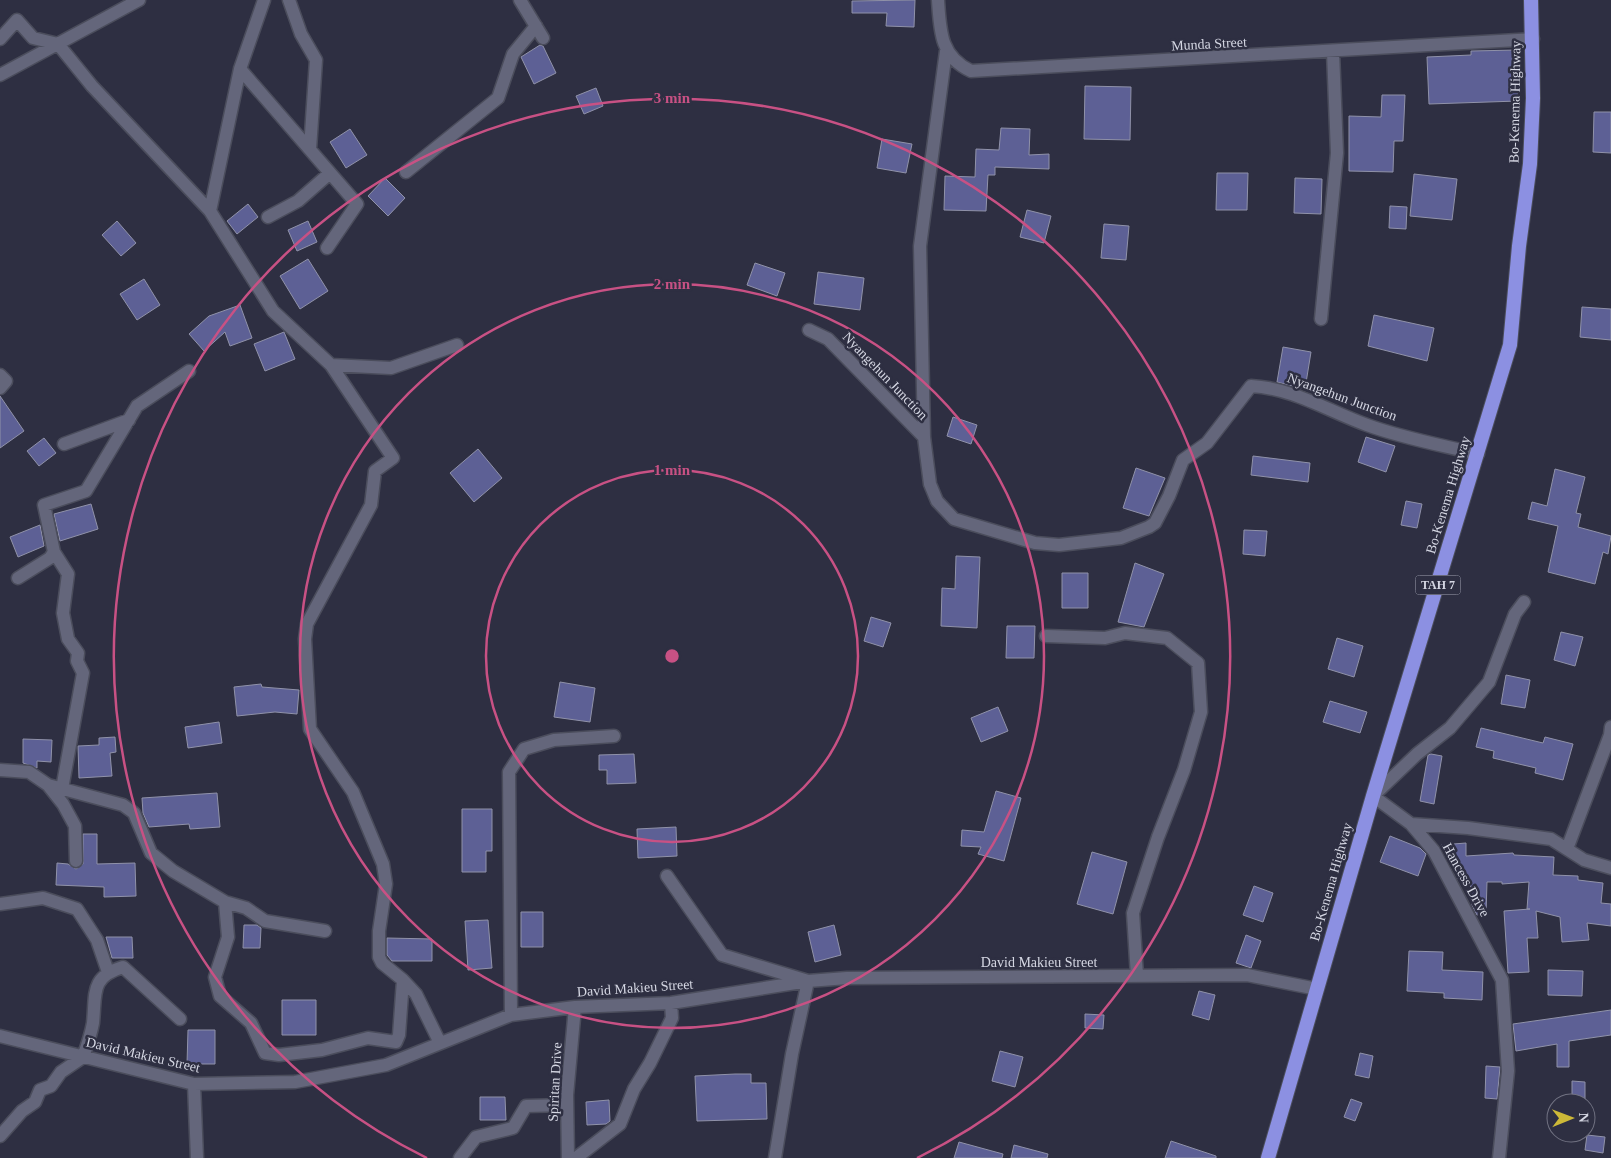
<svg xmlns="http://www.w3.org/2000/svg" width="1611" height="1158" viewBox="0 0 1611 1158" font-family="Georgia,serif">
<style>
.building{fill:#5d6095;stroke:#9092a9}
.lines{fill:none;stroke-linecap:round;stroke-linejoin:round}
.minor-casing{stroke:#4b4d5c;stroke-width:15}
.trunk-casing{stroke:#4b4d5c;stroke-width:16}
.minor{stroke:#64667b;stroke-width:12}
.trunk{stroke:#8c90e2;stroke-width:14}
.ring{fill:none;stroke:#c85184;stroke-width:2.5}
.labels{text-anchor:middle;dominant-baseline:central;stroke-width:5;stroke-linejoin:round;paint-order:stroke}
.shield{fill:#2e2f42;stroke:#a3a5b3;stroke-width:1}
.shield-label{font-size:12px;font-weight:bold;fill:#d5d7e3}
.street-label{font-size:14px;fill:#d5d7e3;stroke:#2e2f42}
.centre{fill:#c85184;stroke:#2e2f42;stroke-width:2.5}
.ring-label{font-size:15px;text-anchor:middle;font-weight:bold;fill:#c85184;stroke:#2e2f42;stroke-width:5;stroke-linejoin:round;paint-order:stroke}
</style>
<rect width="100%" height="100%" fill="#2e2f42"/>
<path class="building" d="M915 0 914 27 886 26 887 13H852V1Z
M540 45 543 46 556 73 534 84 521 57Z
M1517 50 1518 101 1429 104 1427 57 1471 55V51Z
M1085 86 1131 87 1130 140 1084 139Z
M596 88 603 106 584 114 576 96Z
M1382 95H1405L1403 141H1394L1393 172 1349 171V116L1381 117Z
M1594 112H1611V153L1593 152Z
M1001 128 1030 129 1029 155 1049 154V169L995 167V175H988L986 211 944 210 945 176 975 177 976 149 999 150Z
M350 129 367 155 346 168 330 142Z
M882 139 912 144 906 173 877 168Z
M1217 173H1248L1247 210H1216Z
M1414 174 1457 179 1452 220 1410 216Z
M385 178 405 198 388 216 368 196Z
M1295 178 1322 179 1321 214 1294 213Z
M248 204 258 217 237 234 227 221Z
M1390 206 1407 207 1406 229 1389 228Z
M1027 210 1051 216 1044 243 1020 237Z
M117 221 136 243 121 256 102 235Z
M308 221 317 242 297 251 288 230Z
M1104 224 1129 226 1126 260 1101 258Z
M308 259 328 291 300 309 280 276Z
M755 263 785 273 777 296 747 285Z
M818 272 864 278 860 310 814 304Z
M144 279 160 305 137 320 120 294Z
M240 305 252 338 230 346 225 332 204 351 189 334 209 316Z
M1582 307 1611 309V340L1580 337Z
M1374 315 1434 328 1427 361 1368 346Z
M284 332 295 359 265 371 254 344Z
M1283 347 1311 352 1305 389 1277 382Z
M0 396 24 431 0 448Z
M953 417 977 425 971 444 947 436Z
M1366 437 1395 446 1386 472 1358 462Z
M44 438 56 453 39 466 27 451Z
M478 449 502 478 474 502 450 473Z
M1253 456 1310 463 1308 482 1251 475Z
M1136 468 1165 478 1149 516 1123 508Z
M1555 469 1585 477 1576 513 1581 514 1578 527 1611 536 1608 554 1603 552 1595 584 1548 572 1558 526 1528 519 1532 502 1547 506Z
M1406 501 1422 504 1417 528 1401 525Z
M91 504 98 529 60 541 54 514Z
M40 525 44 546 18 557 10 537Z
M1244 530 1267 531 1265 556 1243 554Z
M956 556 980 557 977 628 941 626 942 588 955 589Z
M1135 563 1164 574 1144 627 1118 622Z
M1062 573H1088V608H1062Z
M871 617 891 623 883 647 864 641Z
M1007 626H1035L1034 658H1006Z
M1561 632 1583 637 1575 666 1554 660Z
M1337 638 1363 646 1354 677 1328 669Z
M1506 675 1530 680 1525 708 1501 704Z
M560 682 595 688 590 722 554 717Z
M261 684 262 687 299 690 297 714 275 712 237 716 234 687Z
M1330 701 1367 712 1360 733 1323 722Z
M998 707 1008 731 981 742 971 718Z
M219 722 222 743 188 748 185 727Z
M1481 728 1543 743 1545 737 1573 744 1563 780 1535 773 1536 768 1493 758 1494 751 1476 747Z
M115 737 116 752 110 753 112 776 79 778 78 746 99 745V738Z
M23 739 52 740 51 762 37 761V768L23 763Z
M634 754 636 783 607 784V770H599V755Z
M1431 754 1442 756 1434 804 1420 801 1428 755Z
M996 791 1021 798 1004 861 978 854 981 847 961 846 962 830 984 832Z
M217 793 220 827 190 829 189 824 149 827 143 813 142 798Z
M462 809H492V851H486V872H462Z
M676 827 677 856 638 858 637 829Z
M83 834H97V864L135 863 136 896 104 897V887L56 885 57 863 68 864 76 869 83 864Z
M1390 836 1420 848 1426 854 1418 876 1380 862Z
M1466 843V856L1513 853 1514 855 1554 857 1553 875 1578 876V880L1603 883 1601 903 1611 904V926L1587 923 1589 940 1562 942 1560 917 1536 911 1538 938H1527L1529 972 1508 973 1504 911 1530 909H1527L1529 882 1502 884V882H1487L1486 914 1477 915 1472 905 1470 879H1458L1457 862 1449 863 1442 848 1441 845Z
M1092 852 1127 862 1113 914 1077 904Z
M1254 886 1273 893 1263 922 1243 915Z
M521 912H543V947H521Z
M488 920 492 968 468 970 465 921Z
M244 925H257L261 928 260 948H243Z
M834 925 841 955 815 962 808 932Z
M1246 935 1261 941 1251 968 1236 963Z
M106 937H132L133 958H112Z
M387 938 432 939V961H392L387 955Z
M1409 951 1443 952 1442 970 1483 972 1482 1000 1444 998V993L1407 991Z
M1548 970 1583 971 1582 996 1548 995Z
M1199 991 1215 995 1209 1020 1192 1015Z
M282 1000H316V1035H282Z
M1611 1010V1035L1569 1041V1067H1557V1044L1516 1051 1513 1024Z
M1085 1014 1104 1015 1103 1029 1085 1028Z
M188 1030H215V1064H187Z
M1000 1051 1023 1057 1015 1087 992 1081Z
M1360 1053 1373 1056 1369 1078 1355 1075Z
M1486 1066 1500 1067 1497 1099 1485 1098Z
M735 1074H751V1083H766L767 1119 697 1121 695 1076Z
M1572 1081 1585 1082V1103H1572Z
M480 1097H505L506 1120H480Z
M1351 1099 1362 1103 1355 1121 1344 1117Z
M609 1100 610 1121 606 1124 587 1125 586 1102Z
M1587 1135 1605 1137 1603 1153 1585 1150Z
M1171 1141 1216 1156V1158H1165Z
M959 1142 1003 1154 1002 1158H954Z
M1014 1145 1048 1154 1047 1158H1011Z"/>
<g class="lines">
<defs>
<path id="minor" d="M289 0 301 34 316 60 310 149
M520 0 543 38
M938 0C940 30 940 57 971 71L1533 39
M0 39 17 20 33 38 58 44 92 86 210 211 273 311 331 365 391 368 457 345
M240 69 357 204 327 248
M0 75 139 0
M406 172 498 98 513 54 536 26
M210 211 240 69 264 0
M268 217 298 201 330 173
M1321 319 1337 153 1333 52
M809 330 828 339 924 437 930 484 937 501 954 519 1035 543 1059 545 1121 538 1149 527 1155 523 1169 496 1183 460 1207 443 1251 386C1293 388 1328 411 1367 425 1402 438 1441 445 1478 454
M331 365 393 458 375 471 371 505 307 624 305 639 310 729 353 792 383 864 386 884 379 931V957L382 963 403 980
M0 375 6 381 0 388
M924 437 920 246 946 51
M64 444 129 420
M54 552 44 505 86 491 137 406 189 371
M18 578 50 558 54 552 68 574 63 613 68 639 78 653 77 661 83 673 62 789
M1046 636 1105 638 1125 633 1167 638 1198 663 1201 712 1184 770 1158 837 1133 913 1137 976
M0 770 29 772 48 785 63 804 75 826 76 861
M48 785 123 805 134 813 151 853 173 871 225 902
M1411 824 1468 828 1551 839 1584 860 1611 868
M1567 849 1610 735 1611 727
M667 876 722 955 808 981 792 1054 775 1158
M0 904 43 898 77 909 97 940 108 972
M325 931 265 921 246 908 225 902 228 937 215 977 220 996 251 1023 265 1053 279 1055 322 1050 368 1038 396 1042 399 1035 403 980 416 994 440 1043
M511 1015 509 772 524 749 554 740 614 736
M0 1036 194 1084 295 1082 386 1065 511 1015 575 1007 671 1003 808 981 847 978 1247 975 1317 989
M194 1084 197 1158
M0 1136 22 1111 35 1102 40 1090 51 1086 61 1072 83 1057C87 1046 91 1034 93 1023 96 993 90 977 123 967L180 1019
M460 1158 476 1137 513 1128 526 1106 567 1105
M568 1158 567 1095 575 1007
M576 1158 620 1124 634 1089 650 1063 672 1018 671 1003
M1499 1158 1508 1071 1502 980 1434 851 1411 824 1373 796 1417 754 1450 728 1489 682 1515 614 1524 602"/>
<path id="trunk" d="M1268 1158 1373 796 1510 345 1519 246 1530 164 1533 98 1531 0"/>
</defs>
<use href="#minor" class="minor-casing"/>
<use href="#trunk" class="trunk-casing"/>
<use href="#minor" class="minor"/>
<use href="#trunk" class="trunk"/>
</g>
<g class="ring">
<circle cx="672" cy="656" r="186"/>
<circle cx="672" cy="656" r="372"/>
<path d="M427 1158A558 558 0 1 1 917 1158"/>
</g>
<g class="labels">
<rect class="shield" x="1415.5" y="575.5" width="45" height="19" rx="4"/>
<g class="shield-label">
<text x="1438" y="585">TAH 7</text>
</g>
<g class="street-label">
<text transform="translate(1209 44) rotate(-3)">Munda Street</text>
<text transform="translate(1515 102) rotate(-89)">Bo-Kenema Highway</text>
<text transform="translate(885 376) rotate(46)">Nyangehun Junction</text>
<text transform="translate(1342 397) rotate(20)">Nyangehun Junction</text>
<text transform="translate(1448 495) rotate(-73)">Bo-Kenema Highway</text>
<text transform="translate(1466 880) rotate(61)">Hancess Drive</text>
<text transform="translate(1331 882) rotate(-74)">Bo-Kenema Highway</text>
<text x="1039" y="962">David Makieu Street</text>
<text transform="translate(635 988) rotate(-4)">David Makieu Street</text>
<text transform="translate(143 1055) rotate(13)">David Makieu Street</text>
<text transform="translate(555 1082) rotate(-87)">Spiritan Drive</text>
</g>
</g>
<circle cx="672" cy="656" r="8" class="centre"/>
<g class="ring-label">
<text x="672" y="103">3 min</text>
<text x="672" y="289">2 min</text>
<text x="672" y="475">1 min</text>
</g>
<g transform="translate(1571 1118) rotate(89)"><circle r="24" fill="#2e2f42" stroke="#717282"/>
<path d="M0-4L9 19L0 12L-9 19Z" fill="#cdb938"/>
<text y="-8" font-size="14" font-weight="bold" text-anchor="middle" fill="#d5d7e3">N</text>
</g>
</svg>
